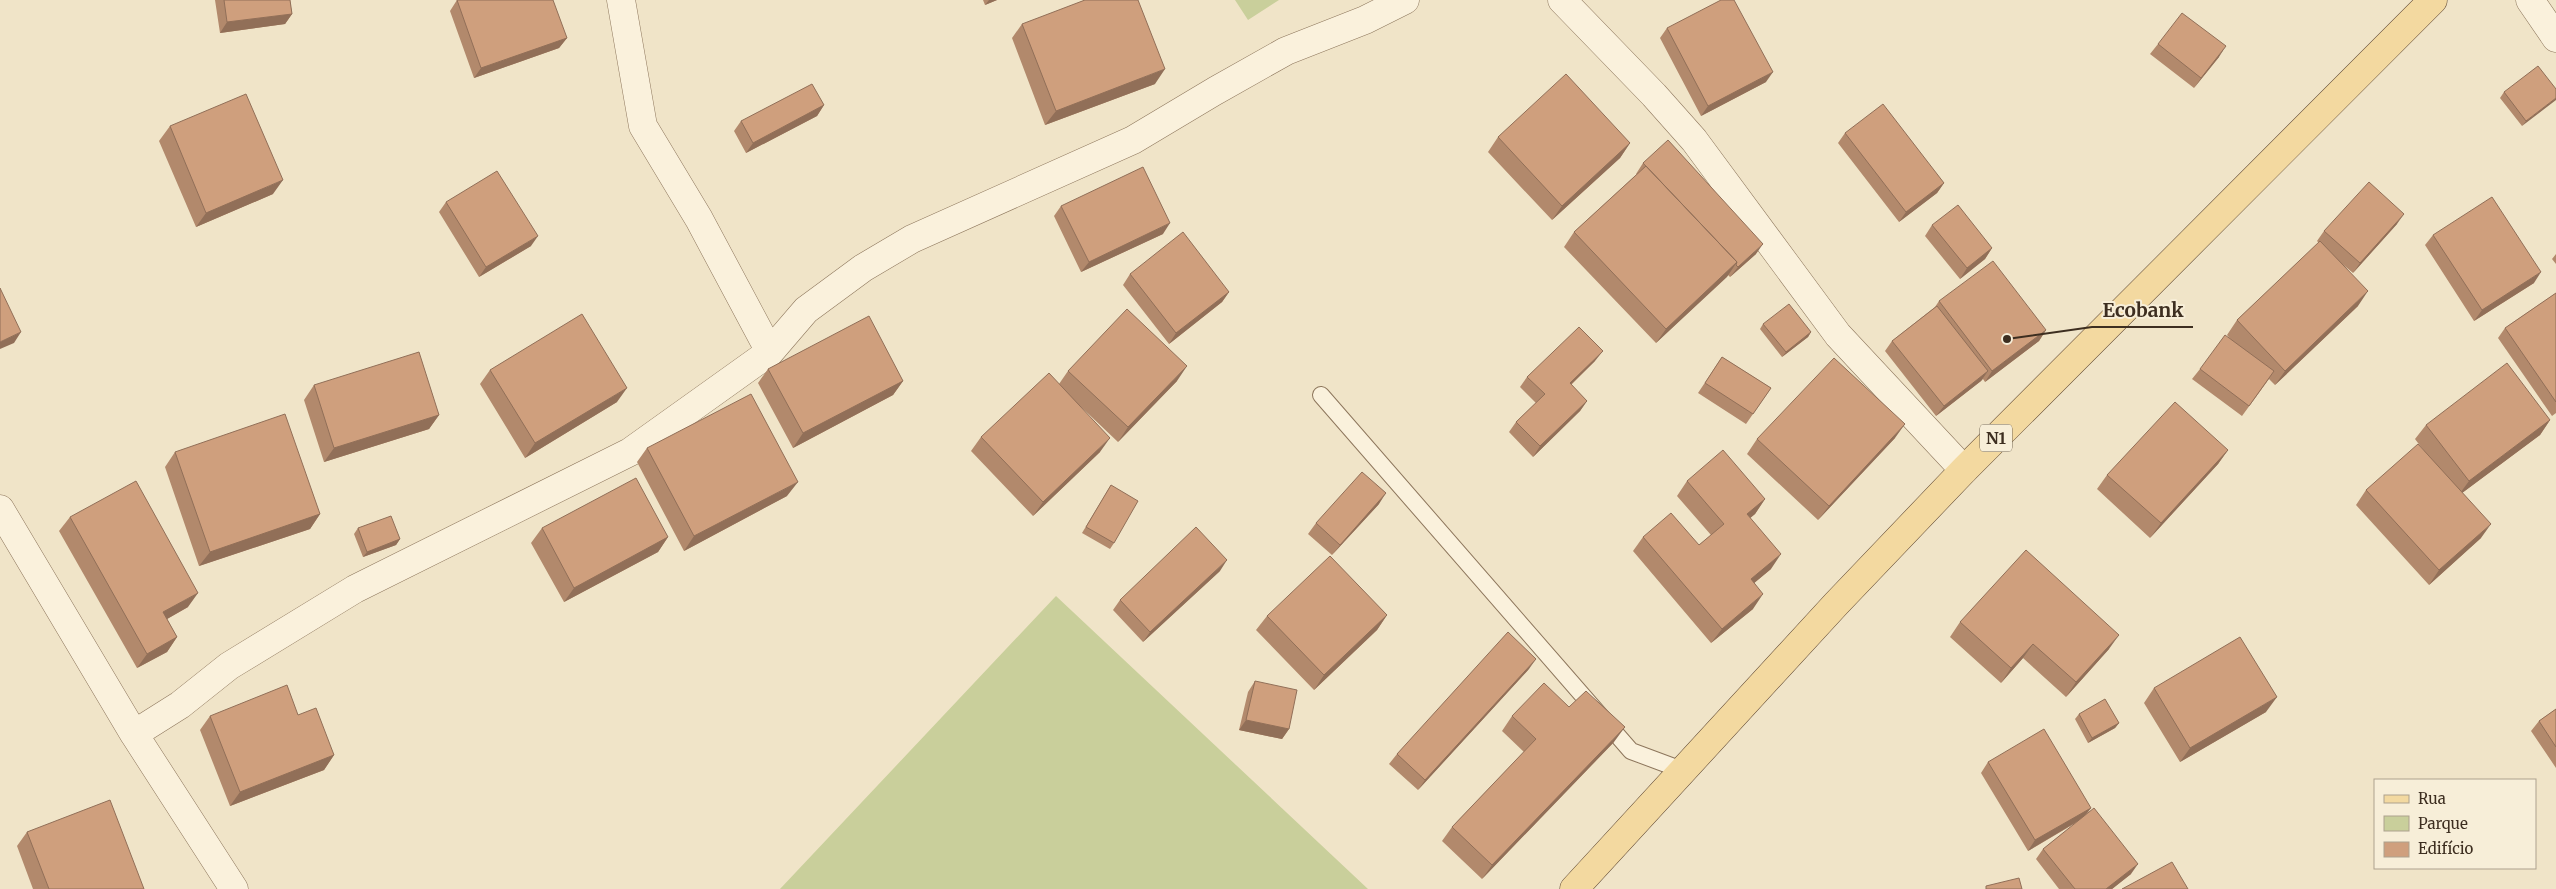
<svg xmlns="http://www.w3.org/2000/svg" width="2556" height="889" viewBox="0 0 2556 889" font-family="Merriweather,serif">
<style>
.green{fill:#c9cf9b}
.lines{fill:none;stroke-linecap:round;stroke-linejoin:round}
.lane-casing{stroke:#8d765c;stroke-width:18}
.street-casing{stroke:#8d765c;stroke-width:29}
.primary-casing{stroke:#5b4430;stroke-width:29}
.lane{stroke:#faf1dc;stroke-width:16}
.street{stroke:#faf1dc;stroke-width:28}
.primary{stroke:#f3d9a0;stroke-width:28}
.wall{fill:#b2896c}
.shaded-wall{fill:#916f58}
.building{fill:#cf9f7d;stroke:#916f58}
.labels{text-anchor:middle;dominant-baseline:central;stroke-width:4;stroke-linejoin:round;paint-order:stroke}
.shield{fill:#f7eed8;stroke:#756857;stroke-width:1}
.shield-label{font-size:16px;font-weight:bold;fill:#3d2e20}
.leader{fill:none;stroke:#3d2e20;stroke-width:2}
.callout-dot{fill:#3d2e20;stroke:#f7eed8;stroke-width:2}
.callout-label{font-size:19px;text-anchor:middle;font-weight:bold;fill:#3d2e20;stroke:#f7eed8;stroke-width:4;stroke-linejoin:round;paint-order:stroke}
</style>
<rect width="100%" height="100%" fill="#f0e4c8"/>
<path class="green" d="M1235 0H1279L1248 20Z
M1056 596 1368 889H780Z"/>
<g class="lines">
<defs>
<path id="lane" d="M1321 395 1631 751 1682 770"/>
<path id="street" d="M621 0 643 126 699 219 770 352
M1562 0 1654 95 1694 140 1838 335 1964 470
M2530 0 2556 38
M0 509 134 734 234 889
M134 734 180 705 229 666 355 589 630 452 770 352 806 310 863 268 912 239 1133 140 1215 91 1286 51 1365 20 1405 0"/>
<path id="primary" d="M1574 889 1836 604 1964 470 2433 0"/>
</defs>
<use href="#lane" class="lane-casing"/>
<use href="#street" class="street-casing"/>
<use href="#primary" class="primary-casing"/>
<use href="#lane" class="lane"/>
<use href="#street" class="street"/>
<use href="#primary" class="primary"/>
</g>
<path class="wall" d="M215 0H290L292 14 285 24 220 33Z
M457 0 567 38 559 48 474 78 450 11Z
M983 0H997L985 5Z
M1022 24 1155 84 1045 125 1012 38Z
M1667 28 1766 82 1701 116 1660 38Z
M2158 44 2219 57 2194 88 2150 54Z
M2556 89 2522 126 2500 98 2504 92Z
M824 105 817 116 746 153 734 131 741 121Z
M170 126 273 194 196 227 159 141Z
M1845 133 1944 183 1937 193 1899 222 1838 143Z
M1498 137 1630 143 1620 158 1552 220 1488 152Z
M1643 163 1756 254 1730 277 1728 275 1656 343 1564 247 1574 232 1637 174H1636Z
M446 202 531 246 479 277 439 212Z
M1061 206 1163 234 1081 272 1054 216Z
M2397 224 2353 273 2341 263 2358 306 2275 385 2269 379 2242 416 2192 379 2200 369 2232 341 2227 335 2237 320 2319 243 2317 241 2324 231Z
M1932 225 1992 248 1985 259 1960 279 1925 236Z
M2433 235 2534 283 2474 321 2425 245Z
M2556 254V264L2552 259Z
M1130 274 1229 292 1222 302 1169 344 1123 285Z
M2556 293V413L2552 416 2498 338 2505 328Z
M1939 301 2046 330 2039 341 1985 382 1983 379 1981 381 1936 416 1885 351 1892 341 1935 307Z
M1763 324 1811 332 1808 337 1782 357 1760 329Z
M1722 357 1771 388 1746 424 1698 393Z
M1595 361 1571 385 1587 401 1580 411 1533 457 1509 432 1516 422 1536 403 1520 387 1527 377Z
M768 369 903 381 893 395 793 448 758 383Z
M490 370 617 402 525 458 480 384Z
M1068 371 1177 381 1118 442 1079 405 1100 452 1033 516 971 451 981 437 1059 384Z
M314 385 439 415 429 429 324 462 304 400Z
M2550 420 2540 435 2462 493 2481 538 2429 585 2356 505 2366 490 2424 451 2415 439 2426 425Z
M1895 438 1818 520 1747 454 1757 439Z
M647 448 787 496 684 551 637 462Z
M2228 450 2218 464 2150 538 2097 489 2107 475Z
M175 452 320 514 310 529 199 566 165 467Z
M1687 481 1765 499 1755 514 1750 518 1771 569 1754 583 1753 609 1711 643 1633 551 1643 537 1699 545 1711 535 1677 496Z
M1111 485 1114 543 1110 549 1082 533Z
M1379 504 1332 555 1308 534 1316 523Z
M70 517 188 607 167 619 177 637 167 652 137 668 59 531Z
M358 528 400 539 396 545 363 557 354 534Z
M542 528 668 537 658 552 564 602 531 543Z
M1220 571 1143 642 1113 610 1120 600Z
M1387 615 1377 630 1314 690 1256 630 1267 616Z
M1960 622 2109 649 2066 697 2023 658 2001 683 1950 637Z
M1529 669 1418 790 1389 764 1397 754Z
M1255 681 1289 729 1282 739 1239 730 1248 692Z
M2154 688 2266 712 2180 762 2144 703Z
M1569 707 1614 742 1482 879 1442 841 1452 827 1524 752 1502 731 1512 716Z
M2556 709V768L2531 731 2539 721Z
M2079 714 2119 723 2115 728 2088 743 2075 719Z
M298 715 334 755 324 770 230 806 200 730 210 716Z
M1988 762 2091 808 2085 816 2131 874 2112 889H2059L2036 859 2043 849 2079 821 2028 851 1981 773Z
M27 832 144 889H33L17 846Z"/>
<path class="shaded-wall" d="M989 0H997L985 5Z
M292 14 285 24 220 33 227 22Z
M567 38 559 48 474 78 481 68Z
M2226 46 2219 57 2194 88 2201 78Z
M1165 69 1155 84 1045 125 1056 111Z
M1773 72 1766 82 1701 116 1708 106Z
M2556 98V100L2522 126 2526 121Z
M824 105 817 116 746 153 753 143Z
M1630 143 1620 158 1552 220 1562 206Z
M283 180 273 194 196 227 206 213Z
M1944 183 1937 193 1899 222 1906 212Z
M2404 214 2397 224 2353 273 2360 263Z
M1170 223 1163 234 1081 272 1089 262Z
M538 236 531 246 479 277 486 267Z
M1763 244 1756 254 1730 277 1738 267Z
M1992 248 1985 259 1960 279 1967 268Z
M1737 262 1727 277 1656 343 1666 329Z
M2541 272 2534 283 2474 321 2482 310Z
M2368 291 2358 306 2275 385 2285 371Z
M1229 292 1222 302 1169 344 1176 333Z
M2046 330 2039 341 1985 382 1992 371Z
M21 332 14 343 0 349V342Z
M1811 332 1808 337 1782 357 1786 352Z
M1603 351 1595 361 1562 393 1570 383Z
M1187 366 1177 381 1118 442 1128 427Z
M1988 371 1981 381 1936 416 1944 406Z
M903 381 893 395 793 448 803 433Z
M627 388 617 402 525 458 535 443Z
M1587 401 1580 411 1533 457 1540 446Z
M439 415 429 429 324 462 334 448Z
M2550 420 2540 435 2458 496 2469 481Z
M1905 424 1895 438 1818 520 1829 506Z
M1110 438 1100 452 1033 516 1043 502Z
M2228 450 2218 464 2150 538 2161 523Z
M798 482 787 496 684 551 694 536Z
M1386 493 1379 504 1332 555 1340 545Z
M1765 499 1755 514 1737 529 1747 514Z
M320 514 310 529 199 566 210 552Z
M2491 524 2481 538 2429 585 2439 570Z
M668 537 658 552 564 602 574 588Z
M400 539 396 545 363 557 367 552Z
M1781 554 1771 569 1741 594 1751 579Z
M1227 560 1220 571 1143 642 1150 632Z
M198 593 188 607 153 627 163 612Z
M1763 594 1753 609 1711 643 1722 629Z
M1387 615 1377 630 1314 690 1324 675Z
M2119 635 2109 649 2066 697 2076 682Z
M177 637 167 652 137 668 147 654Z
M2033 644 2023 658 2001 683 2011 668Z
M1536 659 1529 669 1418 790 1425 780Z
M2277 697 2266 712 2180 762 2190 748Z
M1246 720 1289 729 1282 739 1239 730Z
M2119 723 2115 728 2088 743 2092 738Z
M1625 727 1614 742 1482 879 1492 865Z
M334 755 324 770 230 806 240 792Z
M2091 808 2083 818 2028 851 2035 840Z
M2138 864 2131 874 2112 889H2106Z"/>
<path class="building" d="M224 0H290L292 14 227 22Z
M457 0H553L567 38 481 68Z
M1085 0H1138L1165 69 1056 111 1022 24Z
M1721 0H1734L1773 72 1708 106 1667 28Z
M2182 13 2226 46 2201 78 2158 44Z
M2538 66 2556 89V98L2526 121 2504 92Z
M1566 74 1630 143 1562 206 1498 137Z
M812 84 824 105 753 143 741 121Z
M246 94 283 180 206 213 170 126Z
M1883 104 1944 183 1906 212 1845 133Z
M1668 140 1763 244 1738 267 1736 265 1737 262 1643 163Z
M1646 166 1737 262 1666 329 1574 232Z
M1143 167 1170 223 1089 262 1061 206Z
M497 171 538 236 486 267 446 202Z
M2369 182 2404 214 2360 263 2324 231Z
M2492 197 2541 272 2482 310 2433 235Z
M1958 205 1992 248 1967 268 1932 225Z
M1183 232 1229 292 1176 333 1130 274Z
M2320 241 2368 291 2285 371 2237 320Z
M1993 261 2046 330 1992 371 1939 301Z
M0 288 21 332 0 342Z
M2556 293V402L2505 328Z
M1789 304 1811 332 1786 352 1763 324Z
M1937 306 1988 371 1944 406 1892 341Z
M1127 309 1187 366 1128 427 1068 371Z
M582 314 627 388 535 443 490 370Z
M869 316 903 381 803 433 768 369Z
M1579 327 1603 351 1570 383 1587 401 1540 446 1516 422 1545 394 1527 377Z
M2225 335 2274 371 2249 406 2200 369Z
M419 352 439 415 334 448 314 385Z
M1722 357 1771 388 1753 414 1705 383Z
M1834 358 1905 424 1829 506 1757 439Z
M2507 363 2550 420 2469 481 2426 425Z
M1049 373 1110 438 1043 502 981 437Z
M751 394 798 482 694 536 647 448Z
M2175 402 2228 450 2161 523 2107 475Z
M285 414 320 514 210 552 175 452Z
M2418 444 2491 524 2439 570 2366 490Z
M1723 450 1765 499 1747 514 1781 554 1751 579 1763 594 1722 629 1643 537 1671 513 1699 545 1724 524 1687 481Z
M1362 472 1386 493 1340 545 1316 523Z
M636 478 668 537 574 588 542 528Z
M136 481 198 593 163 612 177 637 147 654 70 517Z
M1111 485 1138 501 1114 543 1086 527Z
M391 516 400 539 367 552 358 528Z
M1196 527 1227 560 1150 632 1120 600Z
M2026 550 2119 635 2076 682 2033 644 2011 668 1960 622Z
M1330 556 1387 615 1324 675 1267 616Z
M1508 632 1536 659 1425 780 1397 754Z
M2240 637 2277 697 2190 748 2154 688Z
M1255 681 1297 690 1289 729 1246 720Z
M1544 683 1569 707 1586 691 1625 727 1492 865 1452 827 1536 739 1512 716Z
M287 685 298 715 316 708 334 755 240 792 210 716Z
M2105 699 2119 723 2092 738 2079 714Z
M2556 709V747L2539 721Z
M2044 729 2091 808 2035 840 1988 762Z
M110 800 144 889H49L27 832Z
M2094 808 2138 864 2106 889H2075L2043 849Z
M2172 862 2188 889H2122Z
M2019 878 2022 889H1986V886Z"/>
<g class="labels">
<rect class="shield" x="1980" y="424.5" width="32" height="27" rx="4"/>
<g class="shield-label">
<text x="1996" y="438">N1</text>
</g>
</g>
<path class="leader" d="M2007 339L2092 327H2193"/>
<circle class="callout-dot" cx="2007" cy="339" r="5"/>
<g class="callout-label">
<text x="2143" y="317">Ecobank</text>
</g>
<rect x="2374" y="779" width="162" height="90" fill="#f7eed8" stroke="#ada18e"/>
<rect x="2384" y="795" width="25" height="8" fill="#f3d9a0" stroke="#ada18e"/>
<text x="2418" y="804" font-size="15" fill="#3d2e20">Rua</text>
<rect x="2384" y="816" width="25" height="15" fill="#c9cf9b" stroke="#ada18e"/>
<text x="2418" y="829" font-size="15" fill="#3d2e20">Parque</text>
<rect x="2384" y="842" width="25" height="15" fill="#cf9f7d" stroke="#ada18e"/>
<text x="2418" y="854" font-size="15" fill="#3d2e20">Edifício</text>
</svg>
